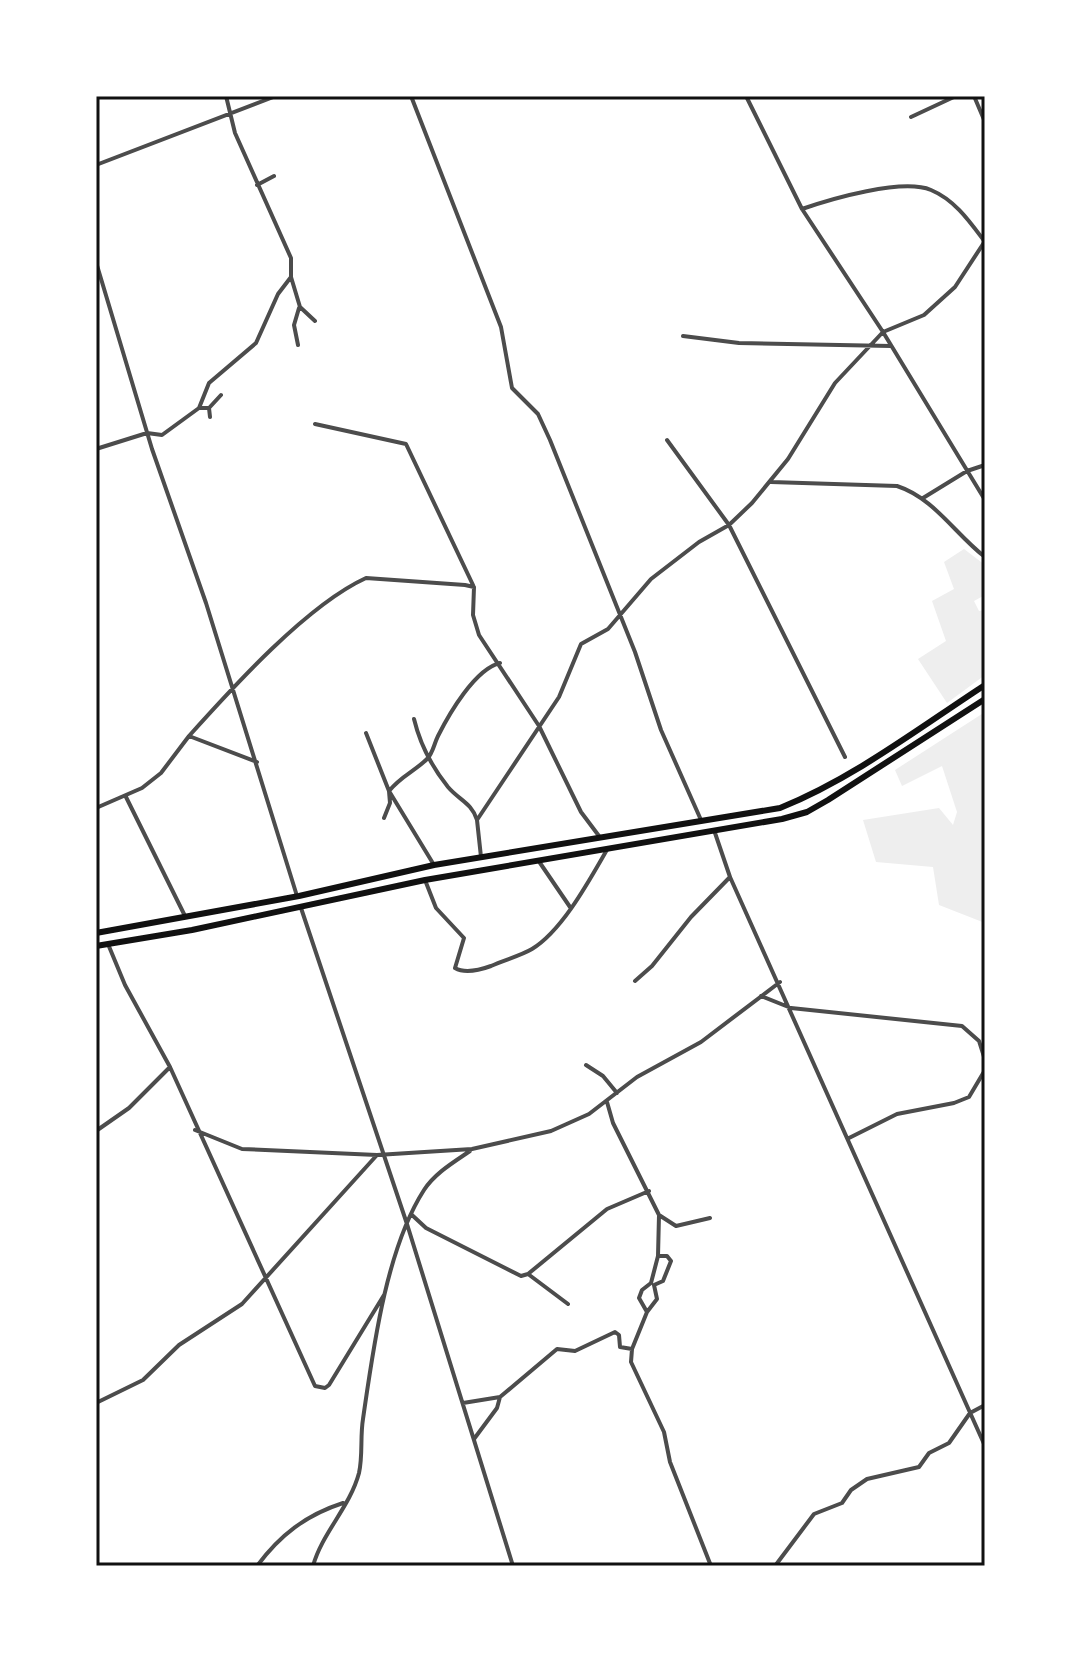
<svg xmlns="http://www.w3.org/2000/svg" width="1081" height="1662" viewBox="0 0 1081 1662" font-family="'Fira Sans Condensed',sans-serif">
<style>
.green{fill:#eee}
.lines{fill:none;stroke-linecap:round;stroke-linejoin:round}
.minor{stroke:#4c4c4c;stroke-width:4}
.primary{stroke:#111;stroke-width:6}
.neatline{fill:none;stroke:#111;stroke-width:3}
</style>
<rect width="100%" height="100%" fill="#fff"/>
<path class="green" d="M964 549 985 565V595L974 601 979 611 985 610V675L947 703 918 659 946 641 932 601 954 589 944 562Z
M985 712V923L939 905 933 867 876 862 863 820 939 808 953 825 957 812 942 766 902 786 895 770Z"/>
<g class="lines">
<path class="minor" d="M411 96 501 327 512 388 538 414 550 440 635 652 661 730 701 820
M746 96 802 209 883 332 985 500
M974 96 985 122
M911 117 956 96
M96 165 276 96
M257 185 274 176
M802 209C831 199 902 178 931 190 955 200 970 222 985 242
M96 262 152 449 206 603 297 896
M291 277 300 307 315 321
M683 336 739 343 891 346
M298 345 294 325 299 308
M199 408 209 383 256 343 278 294 291 277V258L235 133 226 96
M210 417 209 408 221 395
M315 424 406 444 473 585
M667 440 729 525 845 757
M96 449 147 433 162 435 199 408H209
M771 482 897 486C934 498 955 534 985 557
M923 498 967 471 985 465
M414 719C420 744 432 767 448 787 459 800 472 803 477 820
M366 733 389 791 434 865
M257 762 189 736C233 687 307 605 366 578L465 585 474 587 473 615 479 635 539 726 581 812 599 836
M126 797 185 916
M96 808 142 788 161 773 189 736
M384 818 390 803 389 791C401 776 415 771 427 759 433 753 434 744 438 736 449 714 475 669 500 663
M714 830 730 877 985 1446
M481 857 477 820 559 697 581 644 608 629 651 579 699 542 729 525 752 503 788 459 835 383 883 332 924 315 955 287 985 241
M538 860 570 907
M425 880 436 908 464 938 455 968C465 974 480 970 491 966 504 960 520 956 532 949 563 930 590 879 608 848
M301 908 407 1224 513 1566
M108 944 125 985 170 1067 315 1386 325 1388 329 1385 384 1295
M635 981 652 966 691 917 730 877
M761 996 791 1008 962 1026 979 1041 985 1060
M586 1065 603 1076 617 1093
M607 1102 613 1123 659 1215 658 1256 651 1283 642 1290 639 1298 647 1312 632 1349 631 1362 664 1432 670 1462 711 1566
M195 1130 242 1149 377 1155 472 1149 551 1131 589 1114 637 1077 701 1042 780 982
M96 1131 129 1108 170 1067
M849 1138 897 1114 954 1103 969 1097 985 1070
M412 1215 426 1228 521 1276 528 1274 607 1209 649 1191
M659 1215 676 1226 710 1218
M528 1274 568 1304
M647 1312 657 1299 654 1285 663 1281 671 1261 667 1256H658
M96 1403 143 1380 179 1345 242 1304 377 1155
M463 1403 500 1397
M474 1439 497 1408 500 1397 557 1349 575 1351 615 1332 619 1335 620 1347 632 1349
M257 1566C280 1535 306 1515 343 1503
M313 1566C322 1533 350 1507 359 1473 363 1455 360 1437 363 1419 373 1350 386 1249 424 1190 435 1173 454 1162 470 1151
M775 1566 814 1514 842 1503 851 1490 867 1479 919 1467 929 1453 949 1443 970 1413 985 1405"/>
<path class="primary" d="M96 933 299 896 434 865 780 808C854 778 919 728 985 685
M96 946 192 930 425 880 782 819 807 812 828 800 985 699"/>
</g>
<rect width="1081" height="1662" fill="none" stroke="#ffffff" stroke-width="196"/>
<rect x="98" y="98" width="885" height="1466" class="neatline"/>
</svg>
